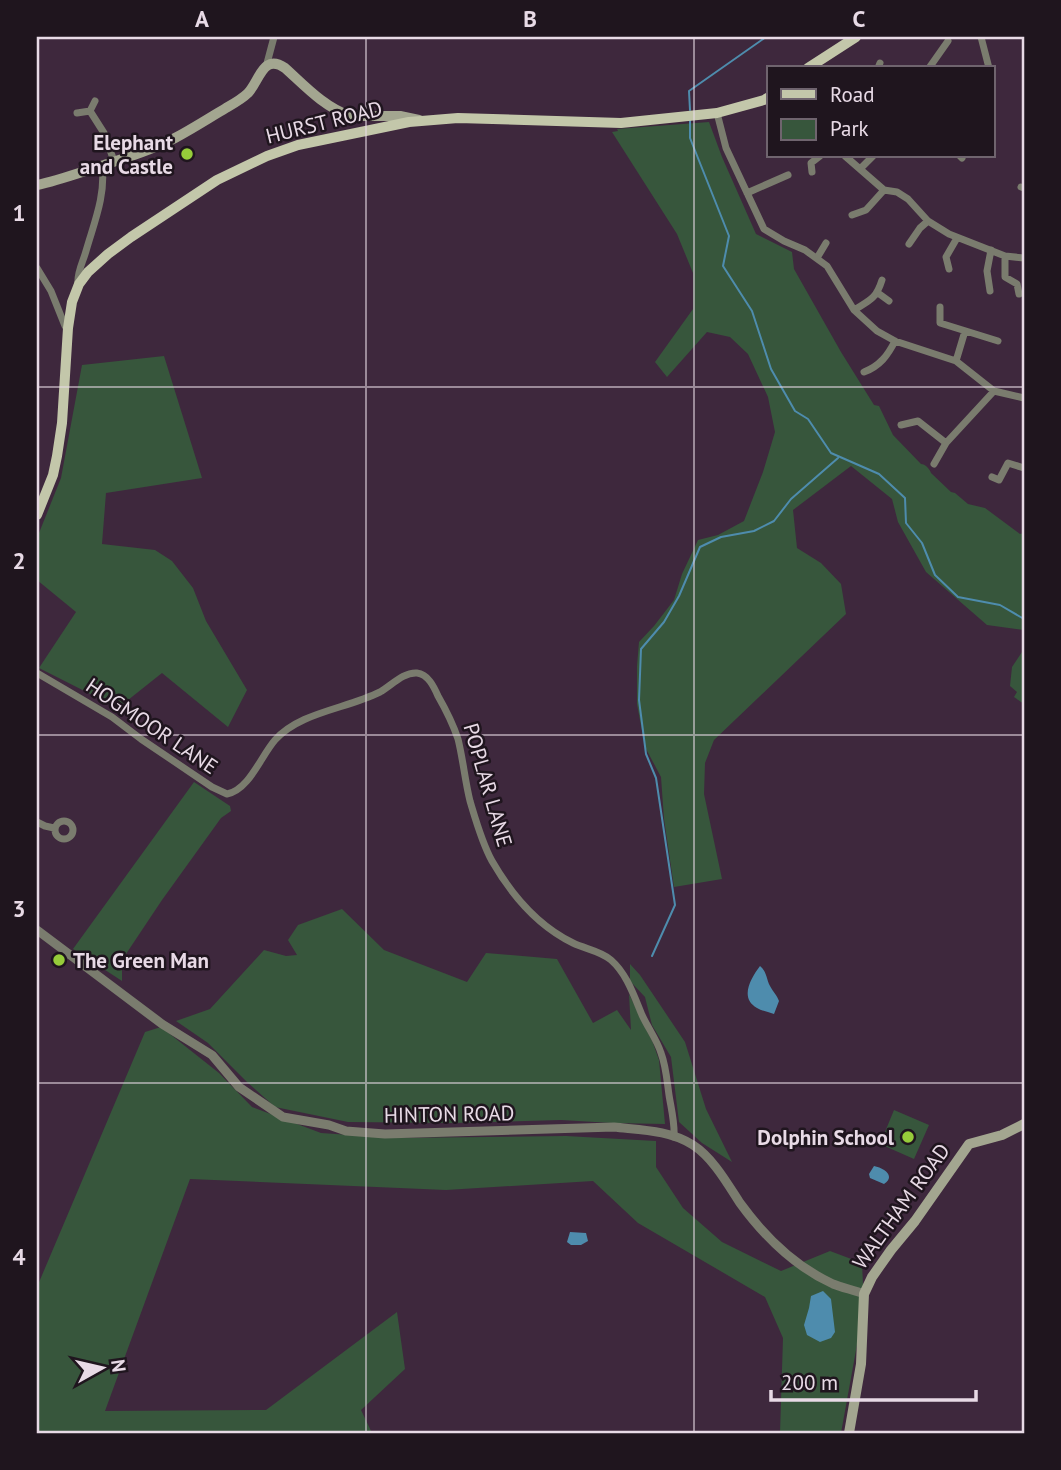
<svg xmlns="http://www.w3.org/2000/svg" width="1061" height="1470" viewBox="0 0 1061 1470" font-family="'PT Sans',sans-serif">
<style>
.green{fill:#37563c}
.water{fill:#4e8cad}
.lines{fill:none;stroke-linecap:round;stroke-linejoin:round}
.stream{stroke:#4e8cad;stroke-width:2}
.minor{stroke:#7a7c6e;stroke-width:7}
.tertiary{stroke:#7a7c6e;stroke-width:9}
.secondary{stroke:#a3a690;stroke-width:10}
.primary{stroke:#c3c7aa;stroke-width:10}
.grid{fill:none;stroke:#e8dae6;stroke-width:2;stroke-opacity:0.55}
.poi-dot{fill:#96cc3a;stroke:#1f151e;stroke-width:2.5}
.labels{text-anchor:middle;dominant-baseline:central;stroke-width:5;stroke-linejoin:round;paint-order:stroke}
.street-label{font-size:21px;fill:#e8dae6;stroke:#1f151e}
.poi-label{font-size:21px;font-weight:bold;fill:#e8dae6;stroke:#1f151e;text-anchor:end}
.neatline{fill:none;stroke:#e8dae6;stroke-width:2.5}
.grid-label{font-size:23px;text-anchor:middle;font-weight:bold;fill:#e8dae6}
</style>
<rect width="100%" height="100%" fill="#3e283d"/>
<path class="green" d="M709 122 722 157 756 234 792 252 794 269 841 352 874 405 879 406 893 435 921 464C925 464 930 469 931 473L951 492 955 493 968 504 985 508 1020 534 1024 533V630L987 625 926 572 898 522 892 499 851 466 793 510 797 548 821 563 841 584 846 614 714 740 705 763 704 794 722 879 674 887 664 819 661 777 645 747 637 704V666L639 642 654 626 674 600 682 574 698 540 718 535 744 521 763 472 775 432 768 397 748 354 730 337 707 332 667 377 655 362 693 309V273L677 234 612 132 618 131 617 129Z
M164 356 202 478 106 493 102 544 155 550 172 561 193 588 206 621 247 690 228 727 162 673 118 708 39 668 76 612 37 580V538L61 478 82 365Z
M1024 649V704L1014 697 1017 692 1010 686 1012 667Z
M194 782 230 806 231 811 221 818 162 900 122 960V981L73 949Z
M342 909 384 950 467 982 486 953 557 959 593 1023 617 1010 631 1030 629 994 653 1043 659 1060 665 1124 612 1123 561 1120 451 1123 348 1122 275 1107 248 1083 208 1043 176 1021 210 1009 264 950 286 956 297 955 288 940 298 925Z
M630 964 640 975 685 1042 706 1109 732 1162 702 1143 679 1122 671 1057 652 1025 645 997 630 981Z
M161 1027 219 1073 252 1107 321 1133 394 1138 566 1136 656 1141V1167L683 1208 722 1242 781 1271 830 1251 862 1263 864 1306 841 1433H780L783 1338 765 1297 638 1223 593 1181 446 1190 190 1179 105 1411 266 1410 397 1312 405 1369 361 1410 372 1433H37V1287L145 1032Z
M894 1110 929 1125 914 1159 880 1144Z"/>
<path class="water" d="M760 966C767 972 766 978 770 986 773 992 777 995 779 1001L774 1014C768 1012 762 1011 757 1008 739 998 751 978 760 966Z
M874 1166C884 1168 896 1176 884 1184L870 1178 869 1174Z
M570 1232 586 1233 588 1241 581 1245H571L567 1242Z
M823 1291 831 1299 835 1332 831 1338 820 1342 807 1335 804 1325 809 1308 811 1296Z"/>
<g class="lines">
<path class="stream" d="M690 110 689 91 766 37
M690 119V138L729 236 723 266 752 311 771 369 795 411 808 419 831 453 879 474 905 498 906 523 922 543 935 575 958 597 1000 605 1024 619
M652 956 675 905 656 778 646 754 639 700 641 649 664 622 679 596 700 547 721 537 754 531 774 521 791 499 838 458"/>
<path class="minor" d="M981 37 989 68
M266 67 274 37
M878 68 880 63
M929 68 948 41
M95 101 90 111 104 133 114 161
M77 113 90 111
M717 113 726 148 764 229 784 241 805 250 827 266 854 310 877 331 895 341 956 361 994 391 1024 398
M845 156 884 190 897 192 908 199 928 221 949 234 1005 256 1024 258
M960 156 962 158
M860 169 873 156
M812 172 811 163 820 156
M1021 187 1024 188
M747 193 788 175
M852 215 866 210 884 190
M909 244 920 228 928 221
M1005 256V277L1017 284 1019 294
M817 258 826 243
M37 268 51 291 65 326 68 328
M949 269 946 257 957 238
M78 283C77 272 83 262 86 251 94 223 106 195 102 165
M990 291 987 271 991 250
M878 293 889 301
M940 307V323L998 341
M854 310C870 300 876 299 882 280
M956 361 965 331
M864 372C880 366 888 355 895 341
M901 425 918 421 946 443 994 391
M934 464 946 443
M992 477 999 480 1008 463 1024 468
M37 673 112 717 141 739 212 787 227 794C249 790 261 756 275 740 300 712 346 709 380 692 391 686 403 672 417 673 428 674 434 687 438 696 446 710 453 724 458 739 463 759 465 781 470 801 476 821 482 843 492 861 511 894 538 926 573 943 585 949 601 951 611 960 627 974 634 996 642 1015 648 1028 657 1040 661 1053 666 1066 667 1081 669 1095 671 1108 675 1123 674 1137
M55 830a9 9 0 1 1 18 0a9 9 0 1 1-18 0Z
M37 822 45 826 54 828"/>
<path class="tertiary" d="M37 930 162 1024 212 1055 239 1087 283 1117 329 1125 346 1131 385 1134 614 1127C640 1130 670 1130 693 1145 713 1158 727 1183 740 1203 764 1236 796 1267 833 1284 843 1288 854 1290 864 1294"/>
<path class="secondary" d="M37 185C60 180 81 172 104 165 128 157 152 150 175 138 192 129 209 118 226 108 233 104 242 99 248 93 260 80 263 53 285 68 305 86 324 107 350 116H400L419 120
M849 1433 861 1364 864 1294 872 1277 891 1250 915 1221 969 1144 1002 1135 1024 1124"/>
<path class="primary" d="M808 68 856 37
M37 515 53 475 57 456 62 423 68 328 72 302 79 284 88 272 108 254 131 237 217 180 267 156 298 145 409 122 458 118 621 123 717 113 764 100 769 97"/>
</g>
<path class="grid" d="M366 37V1433M694 37V1433M37 387H1024M37 735H1024M37 1083H1024"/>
<g class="poi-dot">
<circle cx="187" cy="154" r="7"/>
<circle cx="59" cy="960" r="7"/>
<circle cx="908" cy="1137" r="7"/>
</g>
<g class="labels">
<g class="street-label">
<text transform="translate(324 122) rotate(-14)">HURST ROAD</text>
<text transform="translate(152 726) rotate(34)">HOGMOOR LANE</text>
<text transform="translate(488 785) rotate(74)">POPLAR LANE</text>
<text transform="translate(449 1114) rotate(-1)">HINTON ROAD</text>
<text transform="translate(901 1206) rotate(-54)">WALTHAM ROAD</text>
</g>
<g class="poi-label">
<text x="173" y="142">Elephant<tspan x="173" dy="24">and Castle</tspan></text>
<text x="73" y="960" text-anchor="start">The Green Man</text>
<text x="894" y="1137">Dolphin School</text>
</g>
</g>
<rect width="1061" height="1470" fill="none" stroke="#1f151e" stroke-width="77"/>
<rect x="767" y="66" width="228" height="91" fill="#1f151e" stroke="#6f646e" stroke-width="2"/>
<rect x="781" y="89" width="35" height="10" fill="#c3c7aa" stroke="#6f646e" stroke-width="2"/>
<text x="830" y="102" font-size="21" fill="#e8dae6">Road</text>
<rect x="781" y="119" width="35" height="21" fill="#37563c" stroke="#6f646e" stroke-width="2"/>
<text x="830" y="136" font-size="21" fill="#e8dae6">Park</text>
<g transform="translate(102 1368) rotate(82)" stroke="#1f151e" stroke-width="5" paint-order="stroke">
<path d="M0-5L12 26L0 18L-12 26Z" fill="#e8dae6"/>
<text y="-10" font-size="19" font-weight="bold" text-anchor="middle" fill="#e8dae6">N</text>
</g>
<path d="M771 1390v10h205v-10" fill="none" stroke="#e8dae6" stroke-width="3.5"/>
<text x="781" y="1390" font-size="21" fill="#e8dae6" stroke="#1f151e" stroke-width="5" paint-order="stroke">200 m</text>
<rect x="38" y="38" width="985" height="1394" class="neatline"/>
<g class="grid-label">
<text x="202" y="27">A</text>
<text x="530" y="27">B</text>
<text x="859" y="27">C</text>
<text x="19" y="221">1</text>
<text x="19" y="569">2</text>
<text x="19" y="917">3</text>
<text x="19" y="1265">4</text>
</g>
</svg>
